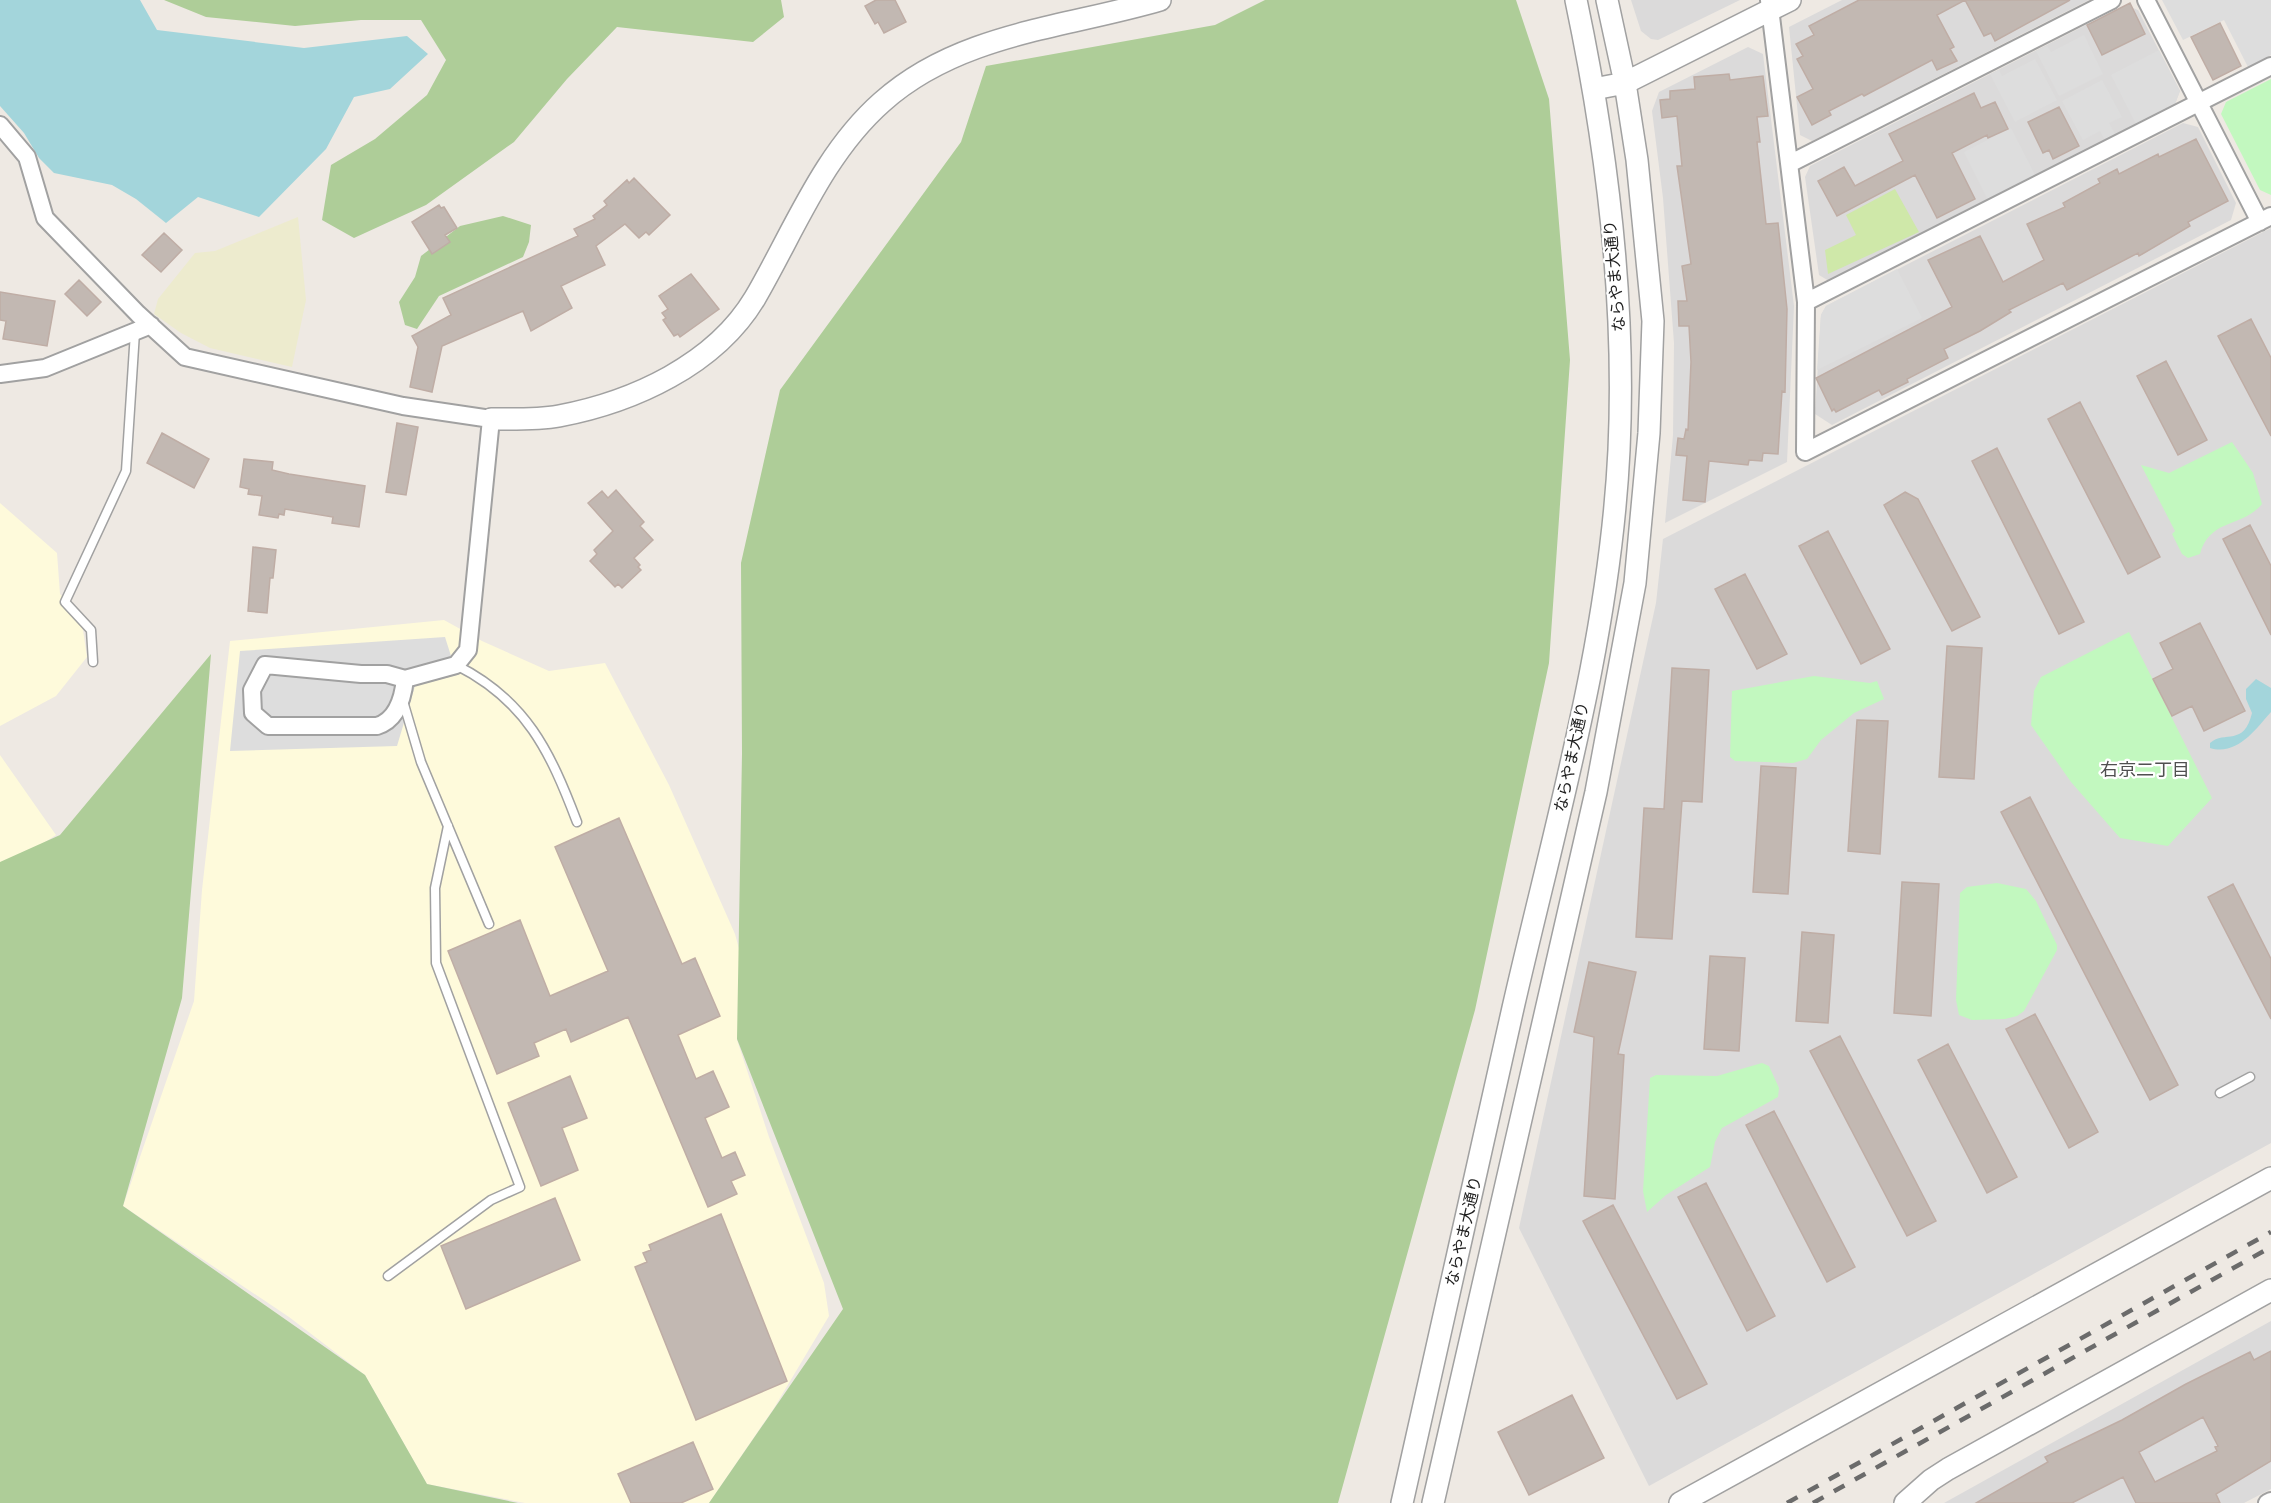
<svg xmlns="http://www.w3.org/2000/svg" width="2271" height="1503" viewBox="0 0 2271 1503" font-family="'Archivo Narrow','Noto Sans JP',sans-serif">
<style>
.residential{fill:#dbdada}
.education{fill:#fefadb}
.farmland{fill:#edebce}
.grass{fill:#cfe8a9}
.forest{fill:#aecd98}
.park{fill:#c2f8bf}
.parking{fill:#ddd}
.water{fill:#a3d5db}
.building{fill:#c2b8b2;stroke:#bfada5;stroke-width:1.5;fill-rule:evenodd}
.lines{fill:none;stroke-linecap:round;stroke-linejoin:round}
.service-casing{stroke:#a1a1a1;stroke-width:11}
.minor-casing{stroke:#a1a1a1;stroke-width:20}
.tertiary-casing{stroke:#a1a1a1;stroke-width:24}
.service{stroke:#fff;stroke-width:8}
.minor{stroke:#fff;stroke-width:16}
.tertiary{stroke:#fff;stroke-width:21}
.rail{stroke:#6b6b6b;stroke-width:4.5;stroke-dasharray:12 12;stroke-linecap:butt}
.labels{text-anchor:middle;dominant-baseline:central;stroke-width:4.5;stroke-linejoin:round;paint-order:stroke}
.street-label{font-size:16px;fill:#1d1d1d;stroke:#fff}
.neighbourhood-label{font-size:18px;fill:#505050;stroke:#fff}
</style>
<rect width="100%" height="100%" fill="#eee9e3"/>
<path class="residential" d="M1631 0H1740L1658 40 1651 39 1641 31Z
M1842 0H2089L1812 141 1800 135 1789 27Z
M2125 5 2138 10 2180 91 2175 104 1829 281 1819 275 1805 177 1810 166Z
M1748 47 1763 54 1794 306 1787 462 1665 523 1673 435 1674 343 1663 198 1652 111 1659 92Z
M2183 123 2198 127 2236 203 2231 220 1832 425 1815 414 1821 315 1826 306Z
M2271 228V1143L1649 1486 1519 1228 1656 603 1663 539Z
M2271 1321V1489L2244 1503H1944Z"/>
<path class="education" d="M0 503 57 553 60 594 73 608 83 630 87 657 56 696 0 726Z
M444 620 482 641 549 671 605 663 669 785 735 934 751 993 737 1040 769 1137 824 1283 829 1316 774 1408 709 1503H525L427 1484 365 1375 289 1317 123 1206 194 1001 202 890 230 641Z
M0 755 56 835 0 871Z"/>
<path class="farmland" d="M298 217 306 300 292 367 210 348 181 333 154 314 158 299 195 253 215 251Z"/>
<path class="grass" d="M1895 189 1919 232 1828 274 1825 250 1856 235 1846 215Z"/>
<path class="forest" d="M164 0H781L784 17 753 42 617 27 567 79 514 142 426 205 354 238 322 220 331 165 375 139 427 95 446 60 421 20H361L295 26 206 17Z
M1265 0H1516L1549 99 1570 360 1549 663 1475 1010 1338 1503H709L843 1309 737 1039 742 754 741 563 780 390 961 142 986 66 1215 25Z
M503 216 531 225 529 242 523 257 439 296 417 329 405 325 399 302 415 277 421 256 460 226Z
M211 654 182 998 123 1206 365 1375 427 1484 518 1503H0V862L60 835Z"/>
<path class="park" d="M2271 79V195L2260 190 2221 114 2226 102Z
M2232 442 2253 473 2262 504C2242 528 2210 518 2200 554L2188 558 2182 554 2172 534 2175 531 2141 465 2169 473Z
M2129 632 2212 798 2168 846 2120 838 2071 782 2031 725 2034 691 2041 677Z
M1814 676 1870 683 1877 681 1884 699 1854 713 1821 740 1807 759 1793 763 1735 761 1730 757 1732 691Z
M1997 883 2026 889 2036 901 2057 945V950L2024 1011 2017 1016 2005 1019 1972 1020 1959 1015 1956 1000 1960 893 1967 887Z
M1762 1063 1769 1066 1779 1088 1778 1097 1722 1128 1715 1142 1710 1167 1666 1195 1647 1212 1643 1191 1650 1078 1656 1075 1717 1076Z"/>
<path class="parking" d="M2162 0H2271V55L2248 67 2224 20 2183 40Z
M2084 35 2103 74 2059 96 2036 51 2047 46 2051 52Z
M2159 50 2180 91 2175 104 2136 124 2111 75Z
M2035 59 2057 100 2015 122 1990 74 1999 70 2002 76Z
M2102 80 2122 117 2109 123 2115 134 2105 140 2100 131 2083 140 2062 101Z
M2011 128 2035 175 1988 200 1964 152Z
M1897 269 1922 318 1817 370 1821 315 1826 306Z
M445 637 457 675 415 686 397 746 230 751 240 651Z"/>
<path class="water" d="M0 0H140L157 30 304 48 407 36 428 54 390 89 354 97 326 149 259 217 198 197 166 223 136 199 112 185 54 173 39 158 24 133 0 106Z
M2256 679 2271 688V712C2255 730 2237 756 2210 748V743C2225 730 2244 747 2252 713L2246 699V689Z"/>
<path class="building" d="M876 0H895L906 22 884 33 878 22 875 24 865 6Z
M1859 0H2070L1995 41 1991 33 1984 36 1965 0 1937 15 1954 47 1950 49 1957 61 1937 70 1932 60 1864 96 1862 94 1829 111 1831 115 1812 125 1797 97 1813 89 1797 59 1803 56 1796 44 1814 35 1809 26Z
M2130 3 2145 34 2102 55 2087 25Z
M2220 23 2241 66 2213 80 2191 37Z
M1729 74 1730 80 1763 76 1768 116 1757 117 1760 142H1757L1766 224 1778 223 1787 309 1785 392 1782 391 1778 454 1763 453 1762 461 1749 460 1748 465 1709 461 1705 502 1683 500 1687 456 1676 455 1678 438 1684 439 1686 429 1688 430 1691 362 1689 326H1679L1678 301H1687L1682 266 1691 264 1677 166H1682L1677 116 1662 118 1660 100 1670 99V91L1695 89 1694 77Z
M1974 93 1981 108 1995 102 2008 129 1988 138 1987 135 1952 153 1975 199 1937 218 1915 175 1837 216 1818 181 1844 167 1855 186 1903 161 1889 134Z
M2059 107 2079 146 2053 159 2049 150 2043 153 2028 122Z
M2196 139 2228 201 2188 222 2190 226 2139 256 2138 253 2067 290 2063 283 2009 310 2011 312 1980 331 1944 349 1948 358 1907 379 1908 382 1882 395 1879 390 1836 412 1834 409 1832 411 1816 378 1952 307 1928 260 1980 236 2003 282 2044 260 2027 224 2065 207 2063 203 2100 183 2098 179 2117 169 2119 174 2158 154 2159 157Z
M634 178 670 215 649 235 646 232 639 238 625 224 596 246 605 265 561 286 572 308 531 331 523 311 442 346 432 392 410 387 418 347 412 336 451 315 443 298 578 236 574 229 595 219 593 216 607 205 604 201 627 180 629 183Z
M439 205 441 208 444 207 457 228 445 235 450 242 432 254 412 222Z
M164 233 182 250 161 272 142 255Z
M691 274 719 309 680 337 678 334 674 336 663 320 666 318 662 313 668 309 659 296Z
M79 280 101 302 87 316 65 294Z
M0 292 55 301 47 346 3 339 6 321 0 320Z
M2251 319 2271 358V436L2218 336Z
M2166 361 2207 440 2178 455 2137 376Z
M2080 402 2160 557 2128 574 2048 419Z
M397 423 418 427 406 495 386 492Z
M162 433 209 459 194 488 147 463Z
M1997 448 2084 622 2059 634 1972 461Z
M244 459 273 462 272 470 289 474 365 486 359 527 332 523 333 517 285 509 284 515 279 514 278 518 259 515 262 496 248 494 249 489 240 487Z
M616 490 644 522 640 526 653 540 634 558 640 565 638 567 641 570 622 588 618 584 615 587 590 561 597 554 594 550 613 531 588 503 602 491 608 498Z
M1905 492 1918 499 1980 617 1952 631 1884 505Z
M2250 525 2271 566V635L2223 539Z
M1828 531 1890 649 1861 664 1799 546Z
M253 547 276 550 273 578H270L267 613 248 611Z
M1745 574 1787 654 1757 669 1715 589Z
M2200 623 2245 711 2204 731 2192 706 2172 716 2153 679 2173 669 2160 643Z
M1947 646 1982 648 1974 779 1939 777Z
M1672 668 1709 670 1702 802 1682 801 1672 939 1636 937 1644 808 1664 809Z
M1857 720 1888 721 1880 854 1848 851Z
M1761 766 1796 768 1788 894 1753 892Z
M2030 797 2178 1085 2150 1100 2001 812Z
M619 818 682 964 695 958 720 1016 678 1035 696 1079 713 1071 729 1107 705 1118 722 1158 735 1152 745 1175 731 1181 737 1194 708 1207 628 1017 571 1042 566 1029 534 1043 539 1056 497 1074 448 951 520 920 550 996 608 971 555 847Z
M1902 882 1939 884 1931 1016 1894 1013Z
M2233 884 2271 959V1019L2208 897Z
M1802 932 1834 935 1828 1023 1796 1021Z
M1710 956 1745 958 1739 1051 1704 1049Z
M1589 962 1636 972 1618 1054 1624 1055 1615 1199 1584 1196 1594 1037 1574 1032Z
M2035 1014 2098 1132 2069 1148 2006 1029Z
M1840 1036 1936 1221 1907 1236 1810 1051Z
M1948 1044 2017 1177 1987 1193 1918 1060Z
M570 1076 587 1118 562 1128 578 1170 541 1186 508 1103Z
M1774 1111 1855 1267 1827 1282 1746 1125Z
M1706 1183 1775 1316 1747 1331 1678 1197Z
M555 1198 580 1260 466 1309 441 1246Z
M1613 1205 1707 1384 1677 1399 1583 1221Z
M721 1214 787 1381 696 1420 635 1267 647 1262 643 1253 651 1250 649 1245Z
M2271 1351V1461L2216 1494 2220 1503H2136L2123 1477 2072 1503H1976L2048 1462 2045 1457 2122 1420 2186 1384 2250 1352 2254 1360ZM2203 1417 2218 1446 2215 1447 2217 1451 2155 1482 2139 1452Z
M1572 1395 1604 1458 1529 1495 1498 1432Z
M693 1442 713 1489 681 1503H631L618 1474Z"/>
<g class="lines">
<defs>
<path id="service" d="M93 662 91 630 65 602 126 471 135 332
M456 665C526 700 550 751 577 822
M403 701 421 762 489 924
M2220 1093 2250 1077
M388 1276 491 1200 520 1187 436 963 435 888 448 826"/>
<path id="minor" d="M1769 0 1806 302 1805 452 2271 216
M2146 0 2260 222
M0 125 27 157 45 218 138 314 185 357 403 406 491 419 468 650 456 665 405 679 387 674H361L265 665 252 690 253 713 268 726H377C397 720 403 698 405 679
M1791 163 2112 0
M1806 302 2271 66
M0 374 45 368 151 325
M2267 1503 2271 1501"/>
<path id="tertiary" d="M1594 89 1625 83 1790 0
M491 419C514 419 537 420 559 416 633 402 715 365 755 298 794 231 823 154 882 102 959 33 1065 28 1160 0
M1402 1503C1440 1338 1475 1173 1513 1008 1555 824 1610 640 1619 450 1626 300 1607 147 1576 0
M1433 1503 1596 792 1635 583 1649 433 1653 321 1637 160 1625 83 1607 0
M1680 1503 2271 1178
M1905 1503 1931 1480 1948 1469 2271 1290"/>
</defs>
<use href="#service" class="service-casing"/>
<use href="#minor" class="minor-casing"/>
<use href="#tertiary" class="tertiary-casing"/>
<use href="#service" class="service"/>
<use href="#minor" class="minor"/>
<use href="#tertiary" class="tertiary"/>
<path class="rail" d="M1787 1503 2271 1232
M1813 1503 2271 1247"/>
</g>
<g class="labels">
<g class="street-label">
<text transform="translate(1614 276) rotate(-95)">ならやま大通り</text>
<text transform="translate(1571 757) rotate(-78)">ならやま大通り</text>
<text transform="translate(1463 1231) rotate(-77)">ならやま大通り</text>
</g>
<g class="neighbourhood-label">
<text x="2145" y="769">右京二丁目</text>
</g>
</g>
</svg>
